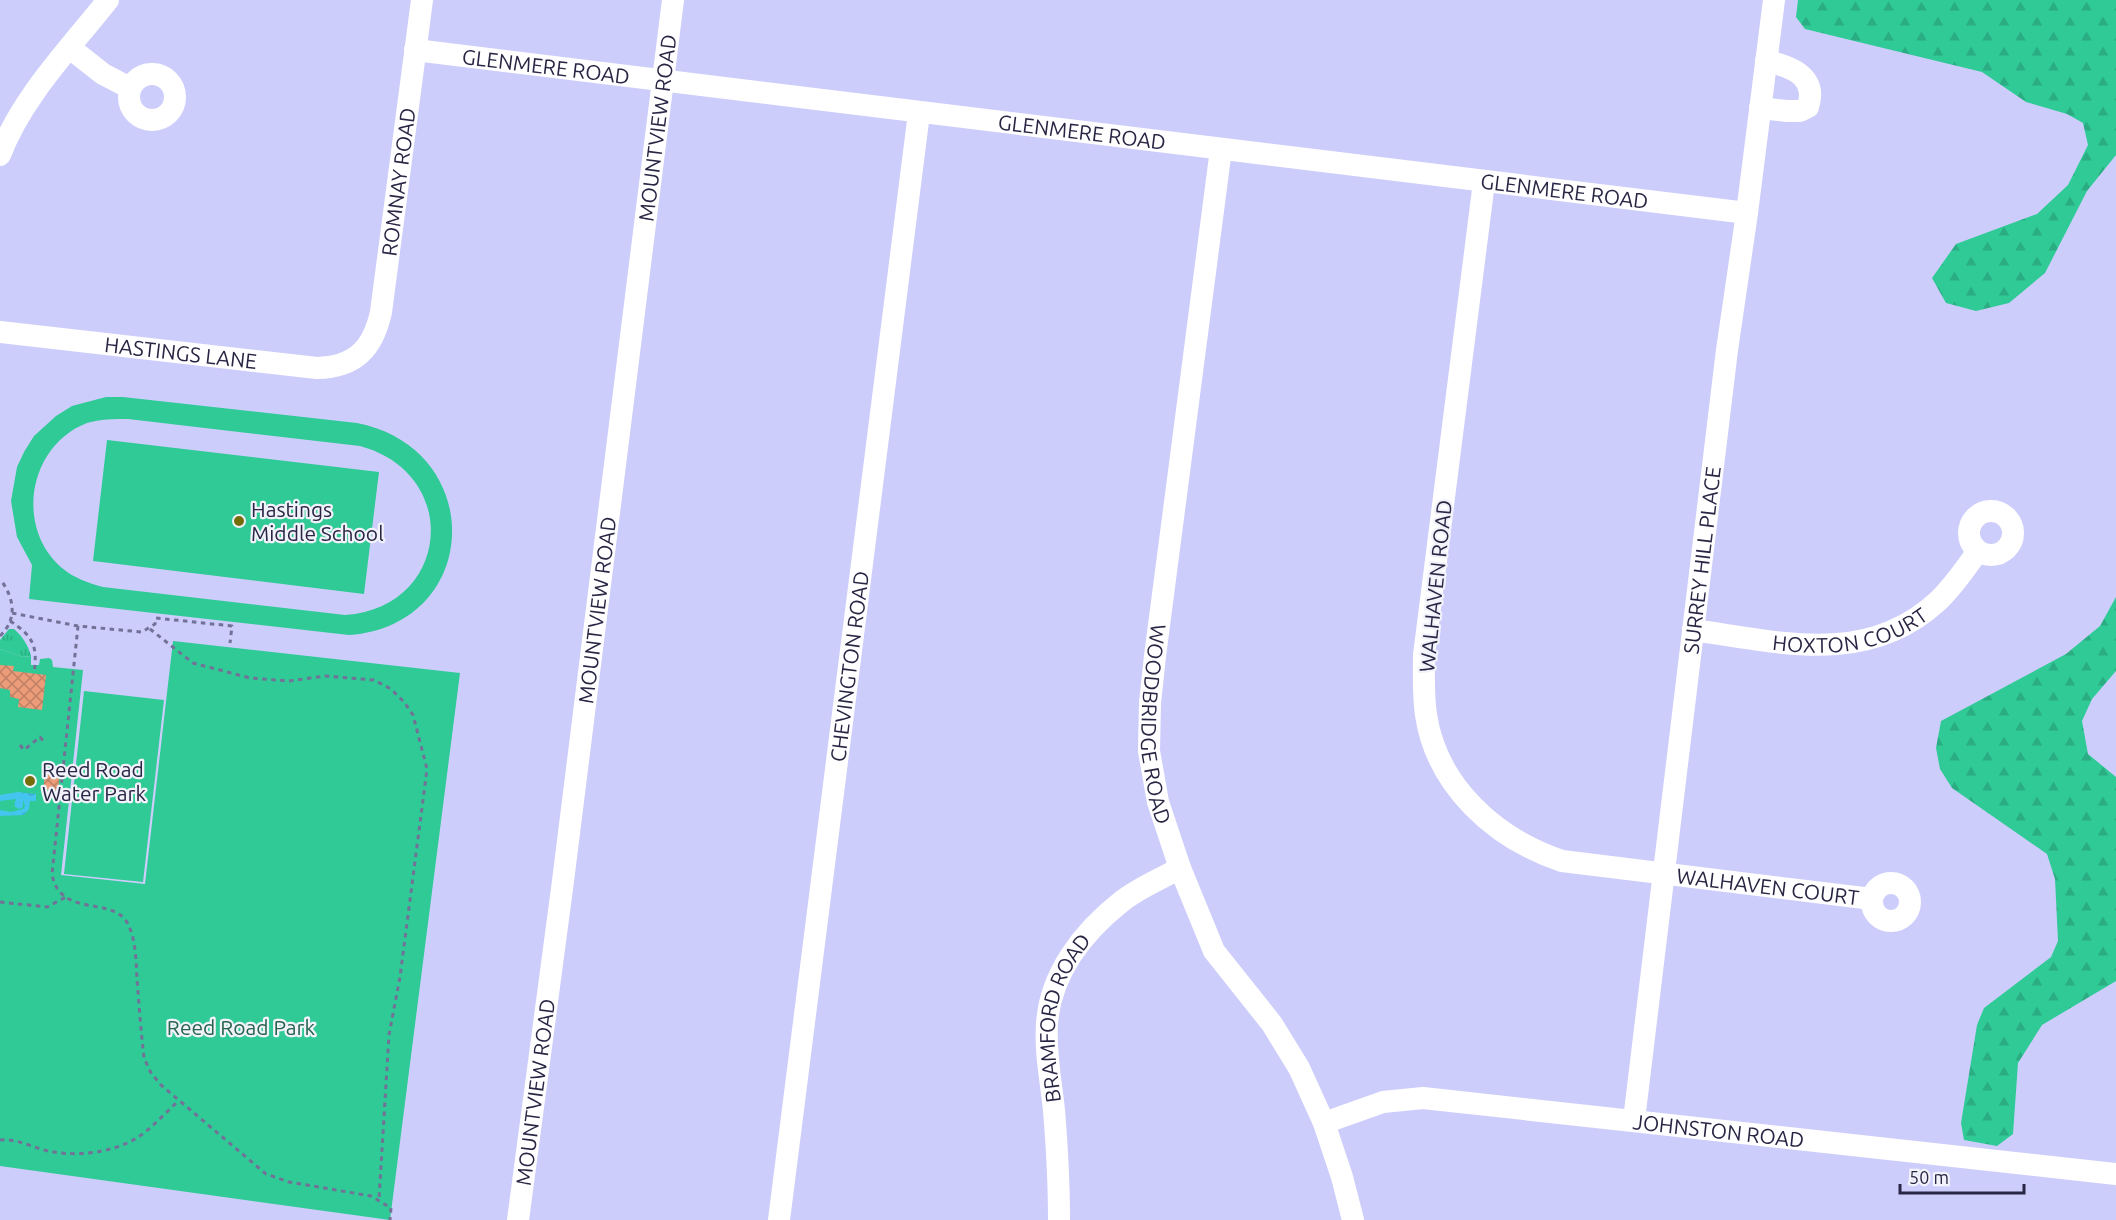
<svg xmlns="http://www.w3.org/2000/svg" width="2116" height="1220" viewBox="0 0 2116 1220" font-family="Ubuntu,sans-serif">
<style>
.grass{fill:url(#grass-tufts)}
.forest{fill:url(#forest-firs)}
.green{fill:#2fca95;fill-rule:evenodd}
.water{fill:url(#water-ripples)}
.building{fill:url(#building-cross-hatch)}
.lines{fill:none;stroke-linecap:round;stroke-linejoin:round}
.path{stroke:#727197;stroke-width:3;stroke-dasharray:4.5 4.5;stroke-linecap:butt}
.minor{stroke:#fff;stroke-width:22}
.poi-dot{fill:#746d0a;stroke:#f2f2fa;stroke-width:2}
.labels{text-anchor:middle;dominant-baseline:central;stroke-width:4.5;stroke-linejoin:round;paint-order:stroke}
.street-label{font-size:21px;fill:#282644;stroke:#f2f2fa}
.poi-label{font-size:21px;fill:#282644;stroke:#f2f2fa;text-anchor:start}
.park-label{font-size:21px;fill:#27644c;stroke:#f2f2fa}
</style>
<defs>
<pattern id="grass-tufts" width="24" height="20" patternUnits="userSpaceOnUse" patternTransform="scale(1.5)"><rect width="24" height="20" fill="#2fca95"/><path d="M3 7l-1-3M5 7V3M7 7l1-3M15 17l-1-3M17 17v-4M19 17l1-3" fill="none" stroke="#2aad82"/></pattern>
<pattern id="forest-firs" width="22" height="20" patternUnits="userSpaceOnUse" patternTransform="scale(1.5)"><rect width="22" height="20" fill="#2fca95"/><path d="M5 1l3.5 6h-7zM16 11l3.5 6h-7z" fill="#2aad82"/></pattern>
<pattern id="water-ripples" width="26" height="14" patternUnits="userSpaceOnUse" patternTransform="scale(1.5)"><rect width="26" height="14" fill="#43c5f0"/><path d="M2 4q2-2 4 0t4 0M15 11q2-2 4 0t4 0" fill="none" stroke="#3ba9cf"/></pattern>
<pattern id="building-cross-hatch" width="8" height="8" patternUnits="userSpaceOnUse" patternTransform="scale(1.5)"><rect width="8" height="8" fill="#ec9c78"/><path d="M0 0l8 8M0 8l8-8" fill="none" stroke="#bf7f64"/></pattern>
</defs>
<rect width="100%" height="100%" fill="#cdcdfc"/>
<path class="grass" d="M9 629H14C23 637 28 645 31 656L23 657 0 649V640Z"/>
<path class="forest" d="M1798 0H2116V155L2087 191 2045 273 2009 303 1976 311 1946 303 1932 278 1956 244 2037 214 2068 185 2088 145 2083 123 2067 114 2026 102 1982 72 1805 29 1796 17Z
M2116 597V671L2092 699 2082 721 2088 754 2116 777V981L2042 1025 2018 1063 2013 1134 1997 1146 1964 1140 1961 1123 1977 1025 1984 1008 2051 957 2058 941 2055 879 2047 854 1952 788 1940 769 1936 748 1941 721 2066 654 2100 626Z"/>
<path class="green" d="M106 397H123L357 423C488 449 482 625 349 635L29 599 32 565 17 537 11 501 17 467 24 452 34 436 56 416 72 406ZM128 419 360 446C463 474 450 608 345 615L103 587C88 583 74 578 62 568 14 527 29 445 87 423 100 419 114 419 128 419Z
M107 440 379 472 364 594 93 561Z
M173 641 460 673 390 1220 0 1166V649L23 657 31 656V665H39L40 659 49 658 52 660 53 667 83 670 61 875 145 884Z
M84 691 164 700 143 882 64 874Z"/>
<path class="water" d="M18 792 36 794V801H30L29 809 24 815 0 816V810L11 812 23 809 25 806 23 800V807L19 809 14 806 16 799 0 801V795Z"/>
<path class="building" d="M0 665 14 666 13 671 46 675 42 710 18 707 19 699 10 697V690L0 688Z
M46 770 60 772 58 791 43 789Z"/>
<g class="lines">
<path class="path" d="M12 613 78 626 142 632 155 624 156 618 232 626 230 643
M10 621C33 636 38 646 34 673
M78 626 52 874C60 919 113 895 128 924 136 940 136 961 137 979 139 1005 141 1032 144 1058L151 1073 161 1085 266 1174 289 1182 371 1196 391 1208 390 1220
M150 629 193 663 250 678 289 681 325 676 374 680 391 689 404 702 413 715 427 769 400 977 389 1035 379 1199
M0 636C18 618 14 599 1 580
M20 745 24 750 40 737 45 743
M0 902 47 907 66 897
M0 1140C19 1138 36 1150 54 1152 83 1157 121 1151 144 1133 156 1123 167 1112 178 1101"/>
<g class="minor">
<path d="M70 48 103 74 130 88"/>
<path id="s1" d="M415 50 1747 213"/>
<circle cx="152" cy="97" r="23"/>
<path d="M1760 108 1787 111H1800L1808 107C1818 76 1790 66 1766 61"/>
<path id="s2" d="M1221 149 1155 656 1150 703 1149 751 1158 802 1180 868 1214 951 1272 1024 1299 1068 1324 1123 1342 1177 1353 1220"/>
<path d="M0 155C21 98 71 47 108 0"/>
<path id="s3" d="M1484 182 1424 655C1424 675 1423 695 1426 715 1437 787 1496 839 1562 861L1872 899"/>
<path id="s4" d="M0 332 317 368C355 367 373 349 381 312L422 0"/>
<circle cx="1991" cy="533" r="22"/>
<path id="s5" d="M1693 630C1779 642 1867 667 1938 601 1953 587 1965 569 1978 551"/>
<circle cx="1891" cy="902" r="19"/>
<path id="s6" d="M1634 1120 1727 350 1747 213 1774 0"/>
<path id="s7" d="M1324 1123 1383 1102 1423 1098 2116 1174"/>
<path id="s8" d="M518 1220 563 881 673 0"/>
<path id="s9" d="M779 1220 919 113"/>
<path id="s10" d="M1059 1220C1059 1183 1057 1147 1054 1110 1051 1081 1045 1053 1047 1024 1050 974 1083 932 1121 902 1138 888 1161 879 1180 868"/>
</g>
</g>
<g class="poi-dot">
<circle cx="239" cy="521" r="6"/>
<circle cx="30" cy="781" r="6"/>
</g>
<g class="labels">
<g class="street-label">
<text stroke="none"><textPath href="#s1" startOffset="132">GLENMERE ROAD</textPath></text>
<text stroke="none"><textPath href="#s8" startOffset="1101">MOUNTVIEW ROAD</textPath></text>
<text stroke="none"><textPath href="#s1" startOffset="672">GLENMERE ROAD</textPath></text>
<text stroke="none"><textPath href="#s4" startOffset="544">ROMNAY ROAD</textPath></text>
<text stroke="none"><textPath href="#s1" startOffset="1158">GLENMERE ROAD</textPath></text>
<text stroke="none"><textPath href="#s4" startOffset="182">HASTINGS LANE</textPath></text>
<text stroke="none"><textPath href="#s6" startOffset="564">SURREY HILL PLACE</textPath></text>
<text transform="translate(1435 586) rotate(-84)">WALHAVEN ROAD</text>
<text stroke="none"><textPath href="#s8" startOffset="615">MOUNTVIEW ROAD</textPath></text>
<text stroke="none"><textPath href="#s5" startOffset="160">HOXTON COURT</textPath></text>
<text stroke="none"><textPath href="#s9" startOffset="558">CHEVINGTON ROAD</textPath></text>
<text stroke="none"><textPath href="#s2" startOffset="580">WOODBRIDGE ROAD</textPath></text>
<text stroke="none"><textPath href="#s3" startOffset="954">WALHAVEN COURT</textPath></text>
<text stroke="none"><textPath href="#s10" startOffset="206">BRAMFORD ROAD</textPath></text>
<text stroke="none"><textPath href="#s8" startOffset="129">MOUNTVIEW ROAD</textPath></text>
<text stroke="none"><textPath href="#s7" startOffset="400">JOHNSTON ROAD</textPath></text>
</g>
<g class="poi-label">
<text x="251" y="509">Hastings<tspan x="251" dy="24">Middle School</tspan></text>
<text x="42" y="769">Reed Road<tspan x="42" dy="24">Water Park</tspan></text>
</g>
<g class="park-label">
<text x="241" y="1027">Reed Road Park</text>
</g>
</g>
<path d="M1900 1184v9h124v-9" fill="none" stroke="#282644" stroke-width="3"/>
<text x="1909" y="1184" font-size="18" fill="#282644" stroke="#f2f2fa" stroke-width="4.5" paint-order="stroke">50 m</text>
</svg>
